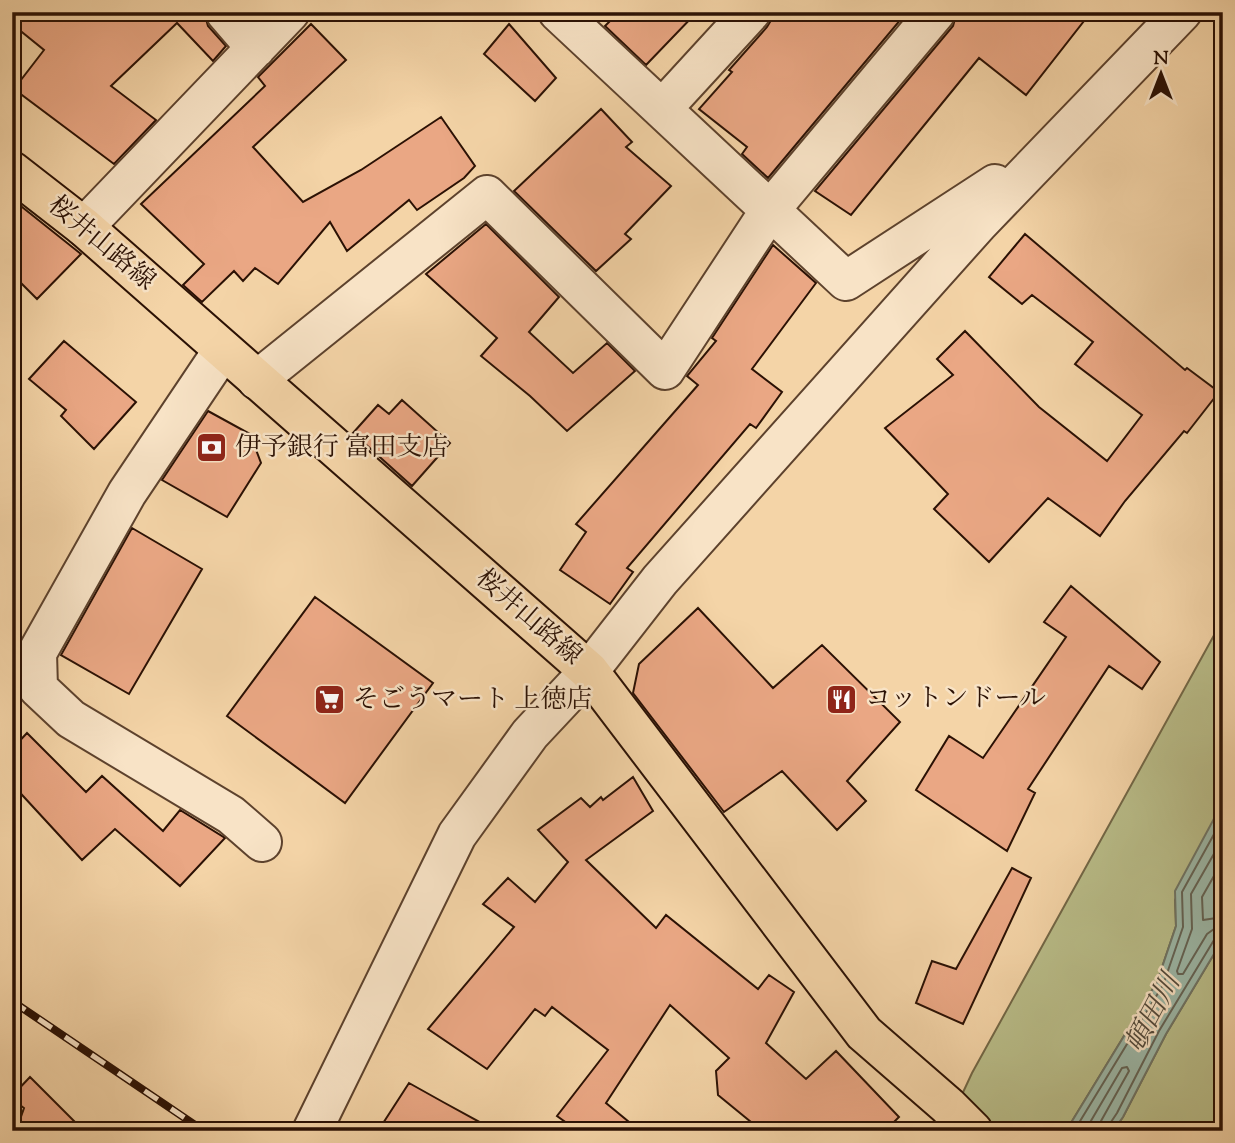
<svg xmlns="http://www.w3.org/2000/svg" width="1235" height="1143" viewBox="0 0 1235 1143" font-family="'Sorts Mill Goudy','Noto Serif JP',serif">
<style>
.green{fill:#b9bd89;stroke:#726746;stroke-width:2}
.water{fill:#9cb8a8;stroke:#6f7566;stroke-width:2}
.lines{fill:none;stroke-linecap:round;stroke-linejoin:round}
.shore{stroke:#646456;stroke-width:2}
.building{fill:#eaa784;stroke:#2b1104;stroke-width:2}
.minor-casing{stroke:#5d422d;stroke-width:42}
.major-casing{stroke:#2b1104;stroke-width:42}
.minor{stroke:#f8e3c6;stroke-width:38}
.major{stroke:#f4d4a7;stroke-width:38}
.rail-casing{stroke:#2b1104;stroke-width:8}
.rail{stroke:#f8e3c6;stroke-width:5;stroke-dasharray:16;stroke-linecap:butt}
.labels{text-anchor:middle;dominant-baseline:central;stroke-width:5;stroke-linejoin:round;paint-order:stroke}
.street-label{font-size:26px;fill:#2b1104;stroke:#f8e3c6}
.poi-label{font-size:26px;fill:#2b1104;stroke:#f8e3c6;text-anchor:start}
.water-label{font-size:28px;font-style:italic;fill:#534b3d;stroke:#f8e3c6}
</style>
<rect width="100%" height="100%" fill="#f4d4a7"/>
<filter id="stains"><feTurbulence type="fractalNoise" baseFrequency=".00286" numOctaves="4"/><feColorMatrix values="0 0 0 0 .2 0 0 0 0 .09 0 0 0 0 .02 0 0 0 .5 -.17"/></filter>
<radialGradient id="worn" r=".72"><stop offset=".6" stop-color="#630" stop-opacity="0"/><stop offset="1" stop-color="#630" stop-opacity=".3"/></radialGradient>
<path class="green" d="M1223 619V802L1175 900 1176 926 1157 982 1066 1131H945L972 1073Z
M1223 939V1131H1113L1123 1117 1166 1034Z"/>
<path class="water" d="M1223 802V939L1166 1034 1123 1117 1113 1131H1066L1157 982 1176 926 1175 891Z"/>
<g class="lines">
<path class="shore" d="M1223 838 1191 894 1192 929 1177 971 1178 974H1183L1207 934 1214 929 1223 927
M1223 860 1202 897 1203 920 1223 917
M1074 1131 1163 985 1183 927 1182 892 1223 818
M1085 1131 1122 1068 1127 1067 1129 1071 1101 1121 1099 1131
M1108 1131 1109 1125 1117 1113 1159 1031 1214 940 1223 936"/>
</g>
<path class="building" d="M12 12H204L208 26 226 46 213 61 177 23 111 86 156 120 114 164 14 89 44 50 12 24Z
M619 12H697L646 65 605 26Z
M776 12H907L768 178 742 154 747 147 699 109 732 72 729 70 767 27Z
M957 12H1091L1026 95 979 58 851 215 815 191 953 26Z
M311 24 346 60 253 147 303 202 361 170 441 117 475 166 464 178 417 210 409 200 347 251 330 222 278 284 255 268 243 281 234 271 202 302 183 285 204 264 141 204 265 86 258 77Z
M509 24 556 78 535 101 484 54Z
M601 109 632 142 626 147 671 186 625 234 631 239 596 271 514 191Z
M12 199 81 254 37 299 12 274Z
M486 224 559 297 529 332 573 373 607 343 635 371 567 431 530 396 481 356 497 338 426 274Z
M1025 234 1185 370 1187 368 1219 392 1187 433 1184 431 1125 501 1100 536 1048 498 989 562 934 509 948 494 885 428 953 375 937 359 965 331 1039 407 1107 461 1142 415 1075 364 1093 342 1032 295 1022 304 989 277Z
M773 245 816 283 752 369 782 392 756 428 750 424 627 568 633 572 610 604 560 570 586 532 576 524 698 385 687 376 716 341 712 338Z
M64 341 136 402 94 449 61 416 66 410 29 379Z
M402 400 450 443 412 486 353 433 378 405 389 414Z
M208 411 250 434 261 463 227 517 162 480Z
M132 528 202 569 129 694 61 655Z
M1071 586 1160 662 1142 689 1109 666 1028 789 1035 793 1007 851 916 790 949 736 983 758 1066 637 1044 622Z
M315 597 433 683 345 803 227 716Z
M698 608 773 688 822 645 900 722 847 781 866 801 837 830 782 771 724 812 633 693 639 664Z
M27 733 86 792 102 776 163 831 180 810 225 838 180 886 115 829 82 860 12 784V749Z
M633 777 653 811 586 860 656 928 666 915 758 989 769 975 794 992 766 1043 806 1079 836 1051 899 1117 885 1131H762L718 1095 716 1071 729 1058 670 1005 606 1103 640 1131H578L557 1116 608 1050 552 1007 545 1016 535 1009 487 1069 428 1029 514 927 483 904 508 878 535 902 568 862 538 830 581 798 590 807 601 797 603 800Z
M1012 868 1031 878 963 1024 916 1003 932 961 956 969Z
M30 1077 84 1131H16L24 1108 12 1099V1096Z
M409 1083 443 1102 496 1131H378Z"/>
<g class="lines">
<defs>
<path id="minor" d="M225 12 256 48
M558 12 846 281 995 184
M662 109 751 12
M84 227 290 12
M223 350 127 493 37 653 38 688 71 719 231 815 262 842
M257 380 487 195 665 370 770 210 936 12
M312 1131 457 835 530 734 589 671 660 580 978 224 1182 12"/>
<path id="major" d="M12 171 84 227 589 671 864 1033 948 1106 973 1131"/>
</defs>
<use href="#minor" class="minor-casing"/>
<use href="#major" class="major-casing"/>
<use href="#minor" class="minor"/>
<use href="#major" class="major"/>
<defs>
<path id="rail" d="M12 1001 204 1131"/>
</defs>
<use href="#rail" class="rail-casing"/>
<use href="#rail" class="rail"/>
</g>
<defs>
<symbol id="bank-square" viewBox="-11 -11 22 22"><rect x="-9" y="-9" width="18" height="18" rx="4" fill="#8f2418" stroke="#f8e3c6"/><path d="M-6-4H6V4H-6ZM0-2.3a2.3 2.3 0 1 0 0 4.6a2.3 2.3 0 1 0 0-4.6Z" fill="#fff"/></symbol>
<symbol id="restaurant-square" viewBox="-11 -11 22 22"><rect x="-9" y="-9" width="18" height="18" rx="4" fill="#8f2418" stroke="#f8e3c6"/><path d="M-5-6h1v4h1v-4h1v4h1v-4h1v5L-1.5 .5V6h-2V.5L-5-1ZM5-6V6H3V1.5H1.5Q1.5-4 5-6Z" fill="#fff"/></symbol>
<symbol id="supermarket-square" viewBox="-11 -11 22 22"><rect x="-9" y="-9" width="18" height="18" rx="4" fill="#8f2418" stroke="#f8e3c6"/><path d="M-6-5.5h2.5l.6 2H6L4.5 2H-2.5L-4.4-4H-6ZM-1.5 3.2a1.3 1.3 0 1 0 .1 0ZM3 3.2a1.3 1.3 0 1 0 .1 0Z" fill="#fff"/></symbol>
</defs>
<g fill-rule="evenodd">
<use href="#bank-square" x="194" y="430" width="35" height="35"/>
<use href="#restaurant-square" x="824" y="682" width="35" height="35"/>
<use href="#supermarket-square" x="312" y="682" width="35" height="35"/>
</g>
<g class="labels">
<g class="street-label">
<text transform="translate(101 244) rotate(40)">桜井山路線</text>
<text transform="translate(528 618) rotate(41)">桜井山路線</text>
</g>
<g class="poi-label">
<text x="235" y="448">伊予銀行 富田支店</text>
<text x="865" y="699">コットンドール</text>
<text x="353" y="700">そごうマート 上徳店</text>
</g>
<g class="water-label">
<text transform="translate(1154 1014) rotate(-62)">頓田川</text>
</g>
</g>
<rect width="1235" height="1143" fill="none" stroke="#f4d4a7" stroke-width="42"/>
<rect x="14" y="14" width="1207" height="1115" fill="none" stroke="#2b1104" stroke-width="3.5"/>
<rect x="21" y="21" width="1193" height="1101" fill="none" stroke="#2b1104" stroke-width="2"/>
<g transform="translate(1161 74)" stroke="#f8e3c6" stroke-width="5" paint-order="stroke">
<path d="M0-5L12 26L0 18L-12 26Z" fill="#2b1104"/>
<text y="-10" font-size="19" font-weight="bold" text-anchor="middle" fill="#2b1104">N</text>
</g>
<rect width="100%" height="100%" filter="url(#stains)"/>
<rect width="100%" height="100%" fill="url(#worn)"/>
</svg>
